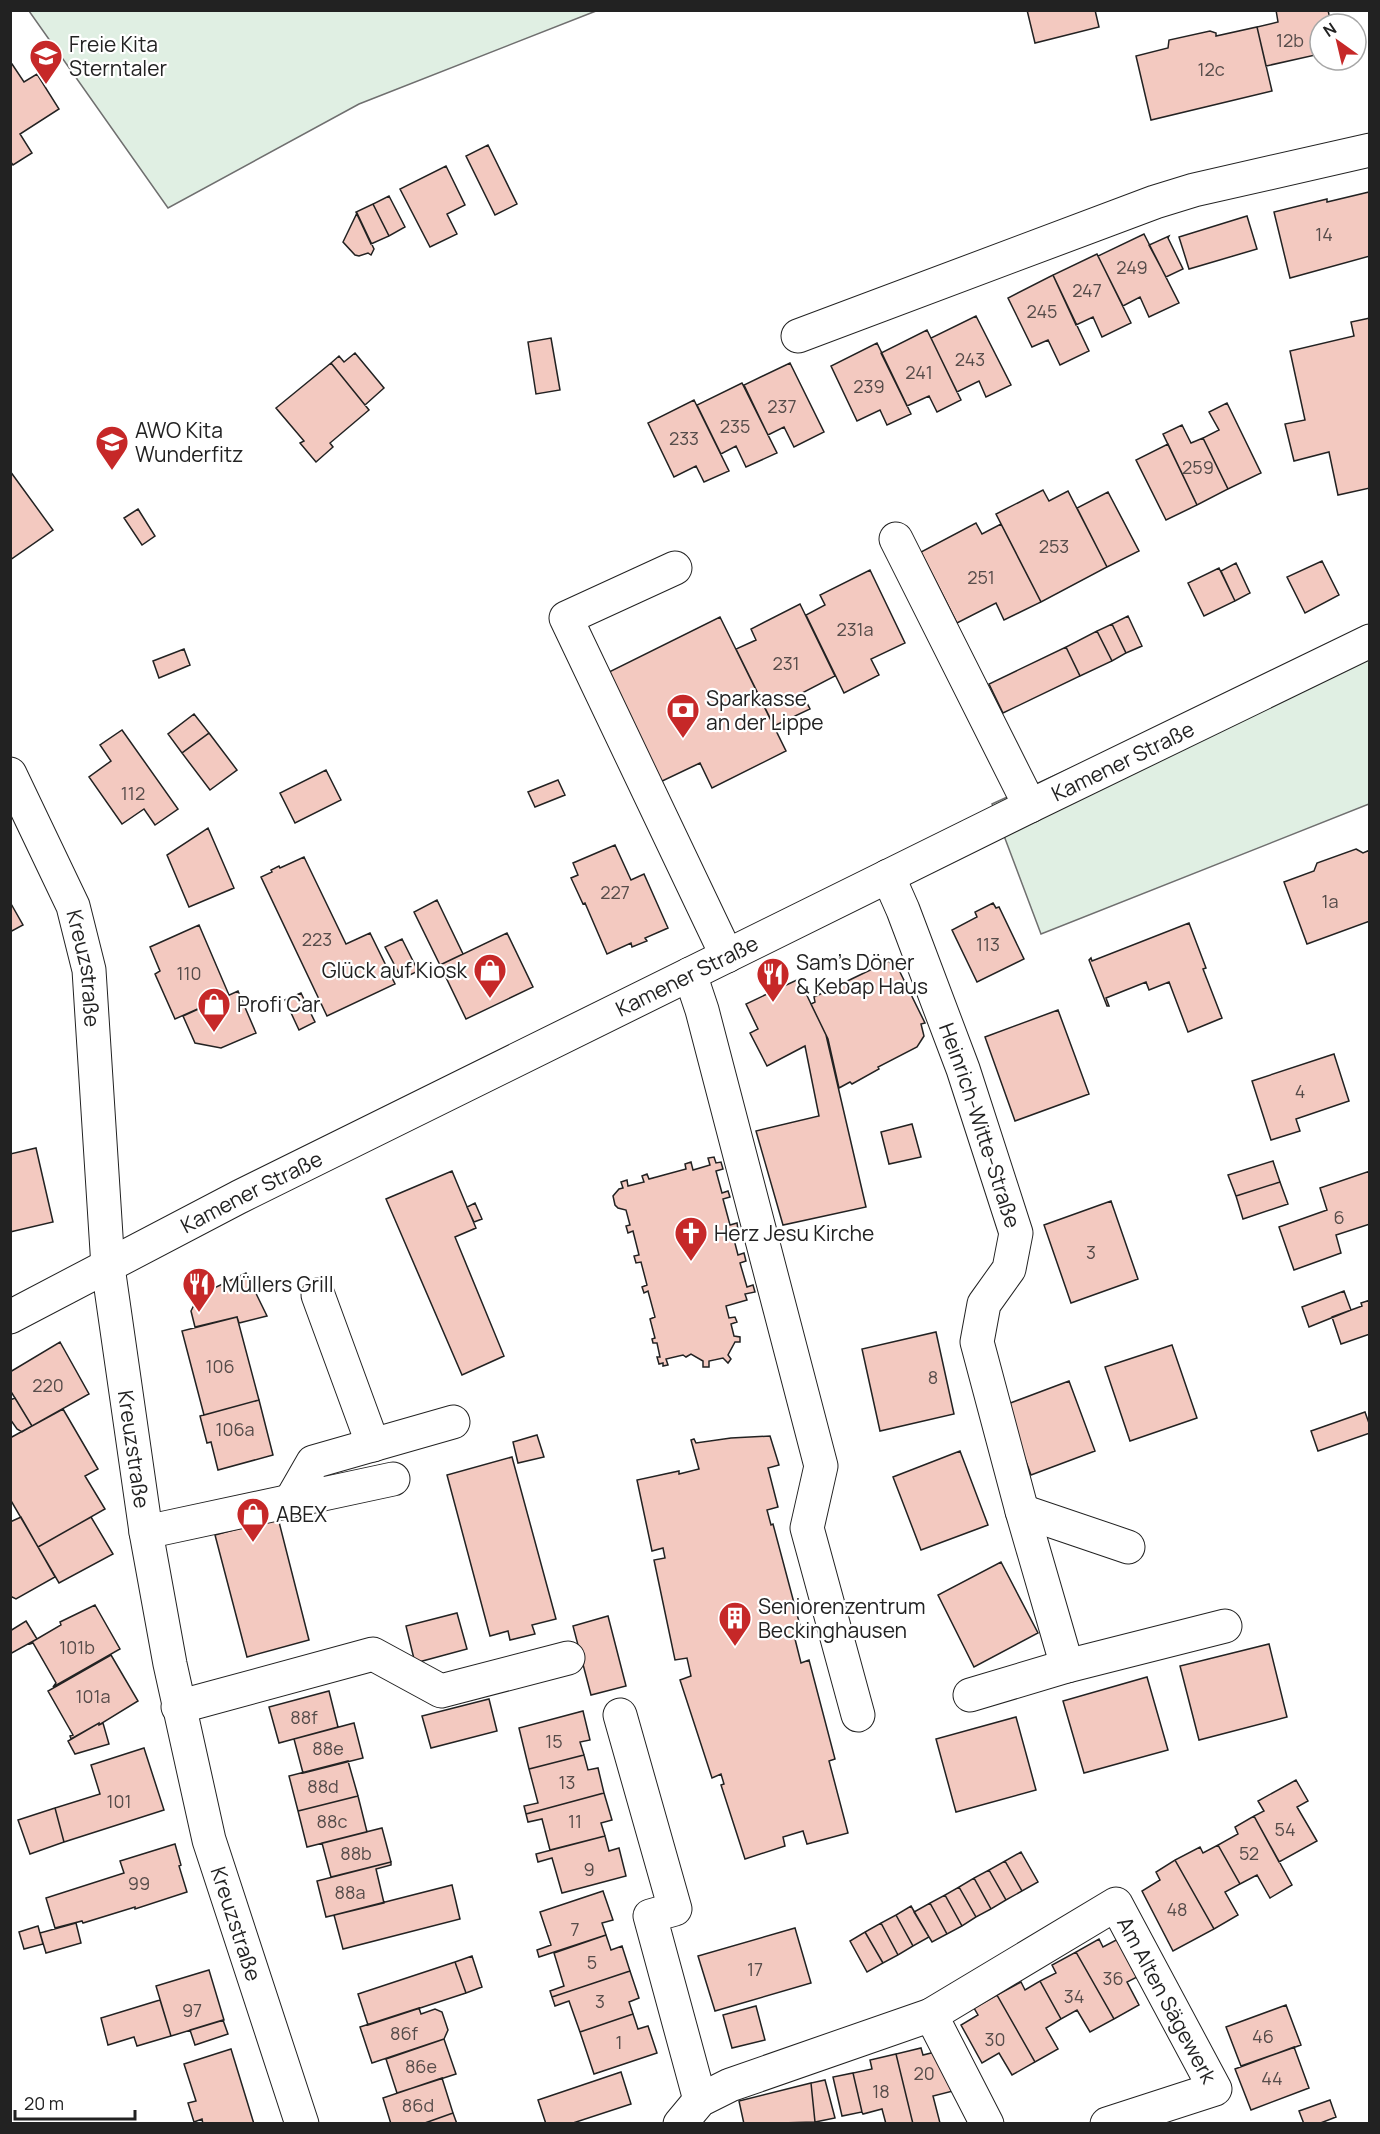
<svg xmlns="http://www.w3.org/2000/svg" width="1380" height="2134" viewBox="0 0 1380 2134" font-family="Manrope,sans-serif">
<style>
.green{fill:#e0efe3;stroke:#6f6f6f;stroke-width:1.5}
.building{fill:#f3c9c0;stroke:#222;stroke-width:1.5}
.lines{fill:none;stroke-linecap:round;stroke-linejoin:round}
.minor-casing{stroke:#222;stroke-width:35}
.major-casing{stroke:#222;stroke-width:35}
.minor{stroke:#fff;stroke-width:33}
.major{stroke:#fff;stroke-width:33}
.labels{text-anchor:middle;dominant-baseline:central;stroke-width:4.5;stroke-linejoin:round;paint-order:stroke}
.number-label{font-size:18px;fill:#564c4a}
.poi-label{font-size:21px;fill:#222;stroke:#fff;text-anchor:start}
.street-label{font-size:21px;fill:#222;stroke:#fff}
</style>
<rect width="100%" height="100%" fill="#fff"/>
<path class="green" d="M29 11H596L359 104 168 208Z
M1369 632V804L1041 934 992 804Z"/>
<path class="building" d="M1027 10H1095L1099 27 1035 43Z
M1276 10H1328L1331 24H1320V54L1266 66 1257 27 1278 22Z
M1257 27 1272 91 1151 120 1136 56 1168 48 1169 40 1210 31 1216 33V36Z
M12 64 24 82 37 74 59 109 20 134 32 153 13 165 10 161V65Z
M488 145 517 204 495 215 466 156Z
M446 166 465 205 447 214 457 234 430 247 400 189Z
M1369 192 1370 256 1290 278 1274 212 1327 199V202Z
M389 196 405 227 389 236 373 204Z
M373 204 389 236 371 244 356 212Z
M357 213 374 249 371 255 368 253 359 256 355 255 343 242Z
M1247 216 1257 249 1189 269 1179 237Z
M1144 234 1179 303 1149 317 1140 297 1123 306 1098 256Z
M1169 236 1168 238 1183 269 1166 277 1149 245Z
M1097 254 1131 323 1102 337 1093 317 1076 325 1053 275Z
M1053 275 1089 351 1060 365 1048 340 1032 347 1008 298Z
M976 316 1011 385 986 397 979 381 957 392 931 338Z
M1370 318V488L1338 495 1329 452 1294 461 1285 424 1305 420 1290 351 1354 336 1351 322Z
M927 330 961 400 937 412 929 396 907 406 881 353Z
M551 338 560 390 536 394 528 342Z
M877 343 911 414 887 425 880 410 857 421 831 366Z
M355 353 384 388 365 405 331 363 339 356 344 362Z
M331 363 369 410 330 443 333 447 316 462 300 443 304 441 276 408Z
M790 363 824 432 794 447 784 427 768 435 744 385Z
M742 383 777 453 746 467 736 446 721 454 697 405Z
M694 400 729 471 704 482 696 466 674 477 648 423Z
M1227 403 1261 473 1228 489 1203 438 1219 430 1209 412Z
M1182 425 1191 443 1203 438 1228 489 1197 505 1163 434Z
M1168 444 1197 505 1166 520 1136 460Z
M10 471 53 530 10 560Z
M1043 490 1049 501 1068 491 1107 567 1041 602 996 514Z
M1108 492 1139 551 1107 567 1077 508Z
M138 509 155 536 142 545 124 518Z
M976 523 982 534 1001 524 1041 602 1004 620 996 603 957 623 921 552Z
M1322 561 1339 595 1305 613 1287 577Z
M1236 563 1250 593 1235 601 1221 571Z
M1219 568 1235 601 1204 616 1188 583Z
M870 570 905 643 871 659 879 675 844 693 806 615 825 605 820 595Z
M800 604 835 676 802 693 810 709 774 726 736 649 756 640 751 629Z
M1128 616 1142 646 1126 653 1112 624Z
M720 617 786 751 712 788 700 763 656 784 603 675Z
M1112 624 1126 653 1112 661 1097 631Z
M1097 631 1112 661 1080 676 1066 647Z
M1066 647 1080 676 1003 713 989 684Z
M184 649 190 665 159 678 153 661Z
M194 714 209 733 182 753 168 734Z
M122 730 178 809 155 825 144 809 122 824 89 777 111 761 100 745Z
M209 733 237 770 210 790 182 753Z
M326 770 341 800 295 823 280 793Z
M558 780 565 795 535 807 528 792Z
M208 828 234 888 189 907 167 855Z
M615 845 631 880 644 874 668 928 645 938 647 941 632 947 631 943 607 954 585 903 583 904 571 878 578 875 573 863Z
M1356 849 1363 853 1370 850V921L1307 944 1284 882 1314 871 1317 863Z
M304 857 346 944 370 933 395 984 327 1016 261 877 272 872 271 870 279 866 280 868Z
M437 900 463 954 440 965 414 912Z
M10 902 23 925 10 932Z
M993 903 996 908 999 907 1024 959 977 982 952 930 977 917 975 912Z
M1189 923 1206 968 1203 969 1222 1018 1188 1032 1169 982 1149 990 1146 982 1106 998 1109 1006H1107L1089 960 1091 958 1092 961Z
M199 925 229 995 175 1019 155 974 160 971 150 947Z
M507 933 533 987 466 1019 440 965Z
M402 939 418 971 402 979 385 947Z
M889 961 891 964 895 962 925 1023 921 1024 924 1036 917 1047 878 1067 879 1069 852 1084 850 1082 839 1088 828 1039 811 1004 815 1002 814 997Z
M799 979 826 1035 866 1207 783 1225 756 1131 819 1116 805 1046 767 1066 750 1033 758 1029 746 1004Z
M238 991 256 1033 221 1048 195 1043 183 1016Z
M301 993 315 1022 299 1030 285 1000Z
M1058 1010 1089 1094 1015 1121 985 1037Z
M1334 1054 1349 1101 1296 1119 1300 1131 1271 1140 1252 1081Z
M912 1124 921 1157 889 1164 881 1132Z
M36 1148 53 1222 10 1232V1154Z
M714 1157 716 1163 721 1162 723 1169 716 1171 722 1193 728 1191 730 1197 723 1199 730 1225 737 1223 738 1230 732 1232 738 1255 744 1253 746 1261 740 1263 747 1287 753 1285 755 1292 745 1294 747 1300 726 1306 729 1318 735 1317 737 1322 731 1324 734 1336 740 1337V1342H735L728 1355 731 1359 728 1363 723 1358 709 1361V1367H703V1361L691 1354 686 1357 683 1355 666 1359 668 1365 663 1366V1363L659 1364 657 1357H660L657 1343H653L652 1339 655 1338 650 1319 655 1317 648 1291 644 1293 642 1287 647 1285 641 1262 636 1263 634 1256 639 1255 633 1231 628 1233 626 1226 630 1225 626 1210 618 1208 615 1205 613 1196 619 1189 623 1188 621 1182 627 1180 628 1186 644 1182 642 1176 647 1174 649 1179 686 1169 685 1164 691 1162 693 1170 710 1165 708 1158Z
M1273 1161 1280 1182 1236 1196 1228 1175Z
M452 1171 476 1228 455 1237 504 1356 462 1375 386 1199Z
M1370 1171V1224L1336 1235 1341 1253 1294 1270 1279 1227 1327 1210 1320 1188Z
M1280 1182 1288 1204 1243 1219 1236 1196Z
M1111 1201 1138 1279 1071 1303 1044 1225Z
M475 1203 482 1219 474 1222 467 1207Z
M246 1273 267 1316 239 1323 237 1317 195 1327 191 1311 199 1295Z
M1344 1291 1351 1310 1309 1327 1302 1307Z
M1370 1300V1334L1341 1344 1332 1317 1362 1306 1361 1303Z
M237 1317 259 1400 204 1415 182 1331Z
M936 1332 954 1414 880 1431 862 1349Z
M60 1342 89 1394 32 1426 10 1390V1372Z
M1172 1345 1197 1418 1130 1441 1105 1367Z
M1069 1381 1095 1451 1031 1475 1005 1405Z
M15 1398 32 1426 22 1432 17 1429 10 1419V1400Z
M259 1400 273 1455 218 1470 211 1442 207 1443 200 1416Z
M63 1409 98 1469 85 1476 105 1509 38 1547 10 1499V1438Z
M1365 1412 1370 1426V1433L1318 1451 1311 1431Z
M537 1435 544 1457 518 1463 513 1442Z
M770 1436 779 1465 768 1468 778 1507 767 1510 771 1525 773 1524 802 1633 794 1635 801 1663 809 1660 835 1759 829 1761 848 1833 807 1844 803 1831 783 1837 785 1846 745 1859 721 1785 724 1784 721 1774 712 1778 680 1680 691 1676 687 1658 675 1660 654 1560 665 1558 663 1548 652 1551 637 1480 679 1471V1474L699 1469 691 1440 694 1439 696 1443 731 1438Z
M960 1451 988 1525 921 1550 893 1477Z
M512 1457 556 1619 532 1625 535 1634 510 1640 508 1631 490 1636 447 1475Z
M21 1517 55 1577 16 1599 10 1596V1522Z
M91 1517 113 1554 59 1583 38 1547Z
M278 1518 309 1640 247 1657 215 1535Z
M1001 1562 1038 1633 974 1667 938 1595Z
M95 1605 120 1649 53 1687 56 1683 33 1643 30 1644V1643L61 1625 60 1622Z
M457 1613 467 1649 415 1663 406 1626Z
M608 1616 626 1686 591 1695 573 1626Z
M26 1621 37 1639 10 1654V1631Z
M1269 1644 1287 1717 1199 1740 1180 1666Z
M111 1655 138 1701 99 1725V1723L71 1739 70 1736 73 1735 48 1691Z
M1147 1677 1168 1750 1084 1773 1063 1701Z
M329 1691 338 1727 279 1743 269 1707Z
M489 1699 497 1731 431 1748 422 1716Z
M583 1711 590 1740 580 1742 584 1755 529 1769 519 1728Z
M1016 1717 1036 1790 956 1812 936 1739Z
M99 1723V1725L103 1723 109 1744 75 1754 68 1741Z
M354 1723 363 1758 303 1773 294 1739Z
M144 1748 164 1810 64 1842 55 1808 100 1794 91 1765Z
M584 1755 588 1770 598 1768 604 1793 526 1814 524 1806 538 1803 529 1769Z
M348 1761 358 1796 298 1811 289 1776Z
M1296 1780 1308 1801 1297 1807 1317 1841 1279 1862 1254 1816 1264 1811 1258 1801Z
M604 1793 612 1820 601 1823 605 1836 550 1850 542 1819 528 1822 526 1814Z
M358 1796 367 1832 307 1847 298 1811Z
M55 1808 64 1842 30 1854 18 1820Z
M1254 1816 1292 1885 1270 1898 1257 1875 1240 1884 1218 1845 1238 1834 1235 1827Z
M382 1828 391 1862 331 1877 322 1843Z
M605 1836 609 1851 619 1848 626 1876 562 1893 552 1858 538 1862 536 1854Z
M175 1844 181 1865 179 1866 187 1892 135 1909V1907L83 1923 82 1921 55 1928 46 1898 124 1873 120 1861Z
M1218 1845 1240 1884 1225 1892 1238 1915 1214 1929 1175 1860 1200 1847 1203 1853Z
M1021 1852 1038 1882 1022 1891 1005 1861Z
M1175 1860 1214 1929 1173 1951 1142 1891 1160 1880 1156 1872Z
M1005 1861 1022 1891 1006 1900 989 1870Z
M391 1862V1865L376 1869 384 1903 326 1917 317 1881Z
M989 1870 1006 1900 991 1909 974 1878Z
M974 1878 991 1909 976 1917 959 1887Z
M452 1885 460 1919 343 1949 334 1915Z
M959 1887 976 1917 962 1926 945 1895Z
M603 1891 613 1920 602 1923 606 1935 539 1957 537 1950 551 1945 540 1912Z
M945 1895 962 1926 947 1934 930 1903Z
M930 1903 947 1934 932 1942 914 1912Z
M911 1906 929 1937 913 1946 896 1915Z
M896 1915 913 1946 898 1955 881 1923Z
M76 1923 81 1943 46 1953 40 1933Z
M881 1923 898 1955 883 1963 865 1932Z
M38 1926 43 1944 24 1949 19 1932Z
M795 1928 811 1983 715 2011 698 1956Z
M865 1932 883 1963 867 1972 850 1941Z
M606 1935 611 1950 622 1946 630 1971 552 1997 550 1991 564 1986 554 1953Z
M1122 1937 1143 1974 1127 1982 1139 2005 1114 2019 1076 1952 1099 1939 1103 1947Z
M1076 1952 1114 2019 1090 2032 1077 2010 1061 2019 1040 1981 1056 1973 1052 1965Z
M472 1956 482 1987 466 1993 455 1962Z
M455 1962 466 1993 368 2025 358 1994Z
M209 1970 224 2020 171 2036 156 1986Z
M630 1971 639 1998 629 2002 633 2014 580 2032 569 2001 555 2006 552 1997Z
M1040 1981 1061 2019 1046 2028 1058 2049 1035 2062 997 1995 1021 1982 1025 1990Z
M997 1995 1035 2062 1012 2075 999 2053 982 2063 961 2025 978 2015 974 2008Z
M160 2000 171 2036 137 2046 134 2037 108 2045 101 2018Z
M1286 2005 1301 2045 1241 2066 1226 2027Z
M756 2006 765 2040 732 2048 723 2015Z
M419 2008 421 2014 435 2009 442 2012 448 2030 444 2039 372 2063 360 2027Z
M633 2014 638 2029 648 2026 657 2053 594 2074 580 2032Z
M223 2020 228 2034 195 2045 190 2030Z
M444 2039 456 2074 397 2093 386 2059Z
M1294 2047 1309 2088 1251 2110 1235 2069Z
M921 2048 923 2055 943 2050 953 2091 933 2096 940 2123 913 2124 896 2054Z
M231 2049 254 2124H203L202 2119 194 2122 188 2103 196 2101 184 2064Z
M896 2054 913 2124H886L882 2109 863 2114 862 2112 853 2073 872 2069 870 2060Z
M621 2072 631 2104 570 2124H546L538 2100Z
M853 2073 862 2112 842 2116 833 2077Z
M442 2078 453 2113 422 2124H391L383 2098Z
M825 2080 835 2118 815 2122 811 2083Z
M811 2083 815 2122 744 2124 739 2101Z
M1330 2100 1336 2117 1318 2124H1304L1299 2111Z
M453 2113 457 2124H422Z"/>
<g class="lines">
<defs>
<g id="minor">
<path d="M798 336 1155 202 1194 190 1370 150"/>
<path d="M896 539 1030 806"/>
<path d="M675 568 566 618 727 956"/>
<path id="s1" d="M10 774 73 906 89 970 108 1267 146 1532 170 1664 209 1840 302 2124"/>
<path id="s2" d="M888 876 903 910 963 1069 1016 1233 1009 1269 984 1304 977 1342 1022 1511 1067 1666"/>
<path d="M690 974 702 1010 821 1466 807 1528 858 1715"/>
<path d="M318 1295 373 1445"/>
<path d="M290 1502 313 1462 453 1422"/>
<path d="M1022 1511 1128 1547"/>
<path d="M146 1532 393 1479"/>
<path d="M970 1695 1067 1666 1225 1626"/>
<path d="M178 1707 373 1654 441 1691 568 1658"/>
<path d="M620 1715 675 1909 650 1916 700 2100"/>
<path d="M931 2015 987 2124"/>
<path id="s3" d="M680 2124 700 2100 730 2085 931 2015 1116 1904 1215 2089 1107 2124"/>
</g>
<g id="major">
<path id="s4" d="M10 1317 239 1197 1030 806 1370 641"/>
</g>
</defs>
<use href="#minor" class="minor-casing"/>
<use href="#major" class="major-casing"/>
<use href="#minor" class="minor"/>
<use href="#major" class="major"/>
</g>
<defs>
<symbol id="school-pin" viewBox="-11 -11 22 30"><path d="M0 17L-7.5 6A9.5 9.5 0 1 1 7.5 6Z" fill="#c62828" stroke="#fff"/><path d="M0-5L7-2L0 1L-7-2ZM-4 1L0 2.5L4 1V4Q0 6-4 4Z" fill="#fff"/></symbol>
<symbol id="bank-pin" viewBox="-11 -11 22 30"><path d="M0 17L-7.5 6A9.5 9.5 0 1 1 7.5 6Z" fill="#c62828" stroke="#fff"/><path d="M-6-4H6V4H-6ZM0-2.3a2.3 2.3 0 1 0 0 4.6a2.3 2.3 0 1 0 0-4.6Z" fill="#fff"/></symbol>
<symbol id="shop-pin" viewBox="-11 -11 22 30"><path d="M0 17L-7.5 6A9.5 9.5 0 1 1 7.5 6Z" fill="#c62828" stroke="#fff"/><path d="M-5-2.5h2.3a2.7 3.5 0 0 1 5.4 0H5L5.5 6h-11ZM-1.5-2.5h3a1.5 2.3 0 0 0-3 0Z" fill="#fff"/></symbol>
<symbol id="restaurant-pin" viewBox="-11 -11 22 30"><path d="M0 17L-7.5 6A9.5 9.5 0 1 1 7.5 6Z" fill="#c62828" stroke="#fff"/><path d="M-5-6h1v4h1v-4h1v4h1v-4h1v5L-1.5 .5V6h-2V.5L-5-1ZM5-6V6H3V1.5H1.5Q1.5-4 5-6Z" fill="#fff"/></symbol>
<symbol id="church-pin" viewBox="-11 -11 22 30"><path d="M0 17L-7.5 6A9.5 9.5 0 1 1 7.5 6Z" fill="#c62828" stroke="#fff"/><path d="M-1.2-6h2.4v3.5h3.3v2.4h-3.3V6h-2.4V-.1h-3.3v-2.4h3.3Z" fill="#fff"/></symbol>
<symbol id="building-pin" viewBox="-11 -11 22 30"><path d="M0 17L-7.5 6A9.5 9.5 0 1 1 7.5 6Z" fill="#c62828" stroke="#fff"/><path d="M-4-6H4V6H1V3H-1V6H-4ZM-2.5-4.3h1.7v1.8h-1.7ZM.8-4.3h1.7v1.8H.8ZM-2.5-1h1.7V.8h-1.7ZM.8-1h1.7V.8H.8Z" fill="#fff"/></symbol>
</defs>
<g fill-rule="evenodd">
<use href="#school-pin" x="27" y="37" width="38" height="52"/>
<use href="#school-pin" x="93" y="423" width="38" height="52"/>
<use href="#bank-pin" x="664" y="691" width="38" height="52"/>
<use href="#shop-pin" x="471" y="951" width="38" height="52"/>
<use href="#restaurant-pin" x="754" y="955" width="38" height="52"/>
<use href="#shop-pin" x="195" y="985" width="38" height="52"/>
<use href="#church-pin" x="672" y="1214" width="38" height="52"/>
<use href="#restaurant-pin" x="180" y="1265" width="38" height="52"/>
<use href="#shop-pin" x="234" y="1495" width="38" height="52"/>
<use href="#building-pin" x="716" y="1599" width="38" height="52"/>
</g>
<g class="labels">
<g class="number-label">
<text x="1290" y="40">12b</text>
<text x="1211" y="69">12c</text>
<text x="1324" y="234">14</text>
<text x="1132" y="267">249</text>
<text x="1087" y="290">247</text>
<text x="1042" y="311">245</text>
<text x="970" y="359">243</text>
<text x="919" y="372">241</text>
<text x="869" y="386">239</text>
<text x="782" y="406">237</text>
<text x="735" y="426">235</text>
<text x="684" y="438">233</text>
<text x="1198" y="467">259</text>
<text x="1054" y="546">253</text>
<text x="981" y="577">251</text>
<text x="855" y="629">231a</text>
<text x="786" y="663">231</text>
<text x="133" y="793">112</text>
<text x="615" y="892">227</text>
<text x="1330" y="901">1a</text>
<text x="317" y="939">223</text>
<text x="988" y="944">113</text>
<text x="189" y="973">110</text>
<text x="1300" y="1091">4</text>
<text x="1339" y="1217">6</text>
<text x="1091" y="1252">3</text>
<text x="220" y="1366">106</text>
<text x="933" y="1377">8</text>
<text x="48" y="1385">220</text>
<text x="235" y="1429">106a</text>
<text x="77" y="1647">101b</text>
<text x="93" y="1696">101a</text>
<text x="304" y="1717">88f</text>
<text x="554" y="1741">15</text>
<text x="328" y="1748">88e</text>
<text x="567" y="1782">13</text>
<text x="323" y="1786">88d</text>
<text x="119" y="1801">101</text>
<text x="332" y="1821">88c</text>
<text x="575" y="1821">11</text>
<text x="1285" y="1829">54</text>
<text x="356" y="1853">88b</text>
<text x="1249" y="1853">52</text>
<text x="589" y="1869">9</text>
<text x="139" y="1883">99</text>
<text x="350" y="1892">88a</text>
<text x="1177" y="1909">48</text>
<text x="575" y="1929">7</text>
<text x="592" y="1962">5</text>
<text x="755" y="1969">17</text>
<text x="1113" y="1978">36</text>
<text x="1074" y="1996">34</text>
<text x="600" y="2001">3</text>
<text x="192" y="2010">97</text>
<text x="404" y="2033">86f</text>
<text x="1263" y="2036">46</text>
<text x="995" y="2039">30</text>
<text x="619" y="2042">1</text>
<text x="421" y="2066">86e</text>
<text x="924" y="2073">20</text>
<text x="1272" y="2078">44</text>
<text x="881" y="2091">18</text>
<text x="418" y="2105">86d</text>
</g>
<g class="poi-label">
<text x="69" y="44">Freie Kita<tspan x="69" dy="24">Sterntaler</tspan></text>
<text x="135" y="430">AWO Kita<tspan x="135" dy="24">Wunderfitz</tspan></text>
<text x="706" y="698">Sparkasse<tspan x="706" dy="24">an der Lippe</tspan></text>
<text x="796" y="962">Sam's Döner<tspan x="796" dy="24">&amp; Kebap Haus</tspan></text>
<text x="467" y="970" text-anchor="end">Glück auf Kiosk</text>
<text x="237" y="1004">Profi Car</text>
<text x="714" y="1233">Herz Jesu Kirche</text>
<text x="222" y="1284">Müllers Grill</text>
<text x="276" y="1514">ABEX</text>
<text x="758" y="1606">Seniorenzentrum<tspan x="758" dy="24">Beckinghausen</tspan></text>
</g>
<g class="street-label">
<text stroke="none"><textPath href="#s4" startOffset="1244">Kamener Straße</textPath></text>
<text stroke="none"><textPath href="#s1" startOffset="210">Kreuzstraße</textPath></text>
<text stroke="none"><textPath href="#s4" startOffset="758">Kamener Straße</textPath></text>
<text stroke="none"><textPath href="#s2" startOffset="266">Heinrich-Witte-Straße</textPath></text>
<text stroke="none"><textPath href="#s4" startOffset="272">Kamener Straße</textPath></text>
<text stroke="none"><textPath href="#s1" startOffset="694">Kreuzstraße</textPath></text>
<text stroke="none"><textPath href="#s1" startOffset="1180">Kreuzstraße</textPath></text>
<text stroke="none"><textPath href="#s3" startOffset="602">Am Alten Sägewerk</textPath></text>
</g>
</g>
<rect width="1380" height="2134" fill="none" stroke="#222222" stroke-width="24"/>
<g transform="translate(1338 42) rotate(326)"><circle r="28" fill="#ffffff" stroke="#a7a7a7" stroke-width="1.5"/>
<path d="M0-4.5L10 22L0 15L-10 22Z" fill="#c62828"/>
<text y="-9" font-size="16" font-weight="bold" text-anchor="middle" fill="#222222">N</text>
</g>
<path d="M15 2110v9h120v-9" fill="none" stroke="#222222" stroke-width="3"/>
<text x="24" y="2110" font-size="18" fill="#222222" stroke="#ffffff" stroke-width="4.5" paint-order="stroke">20 m</text>
</svg>
